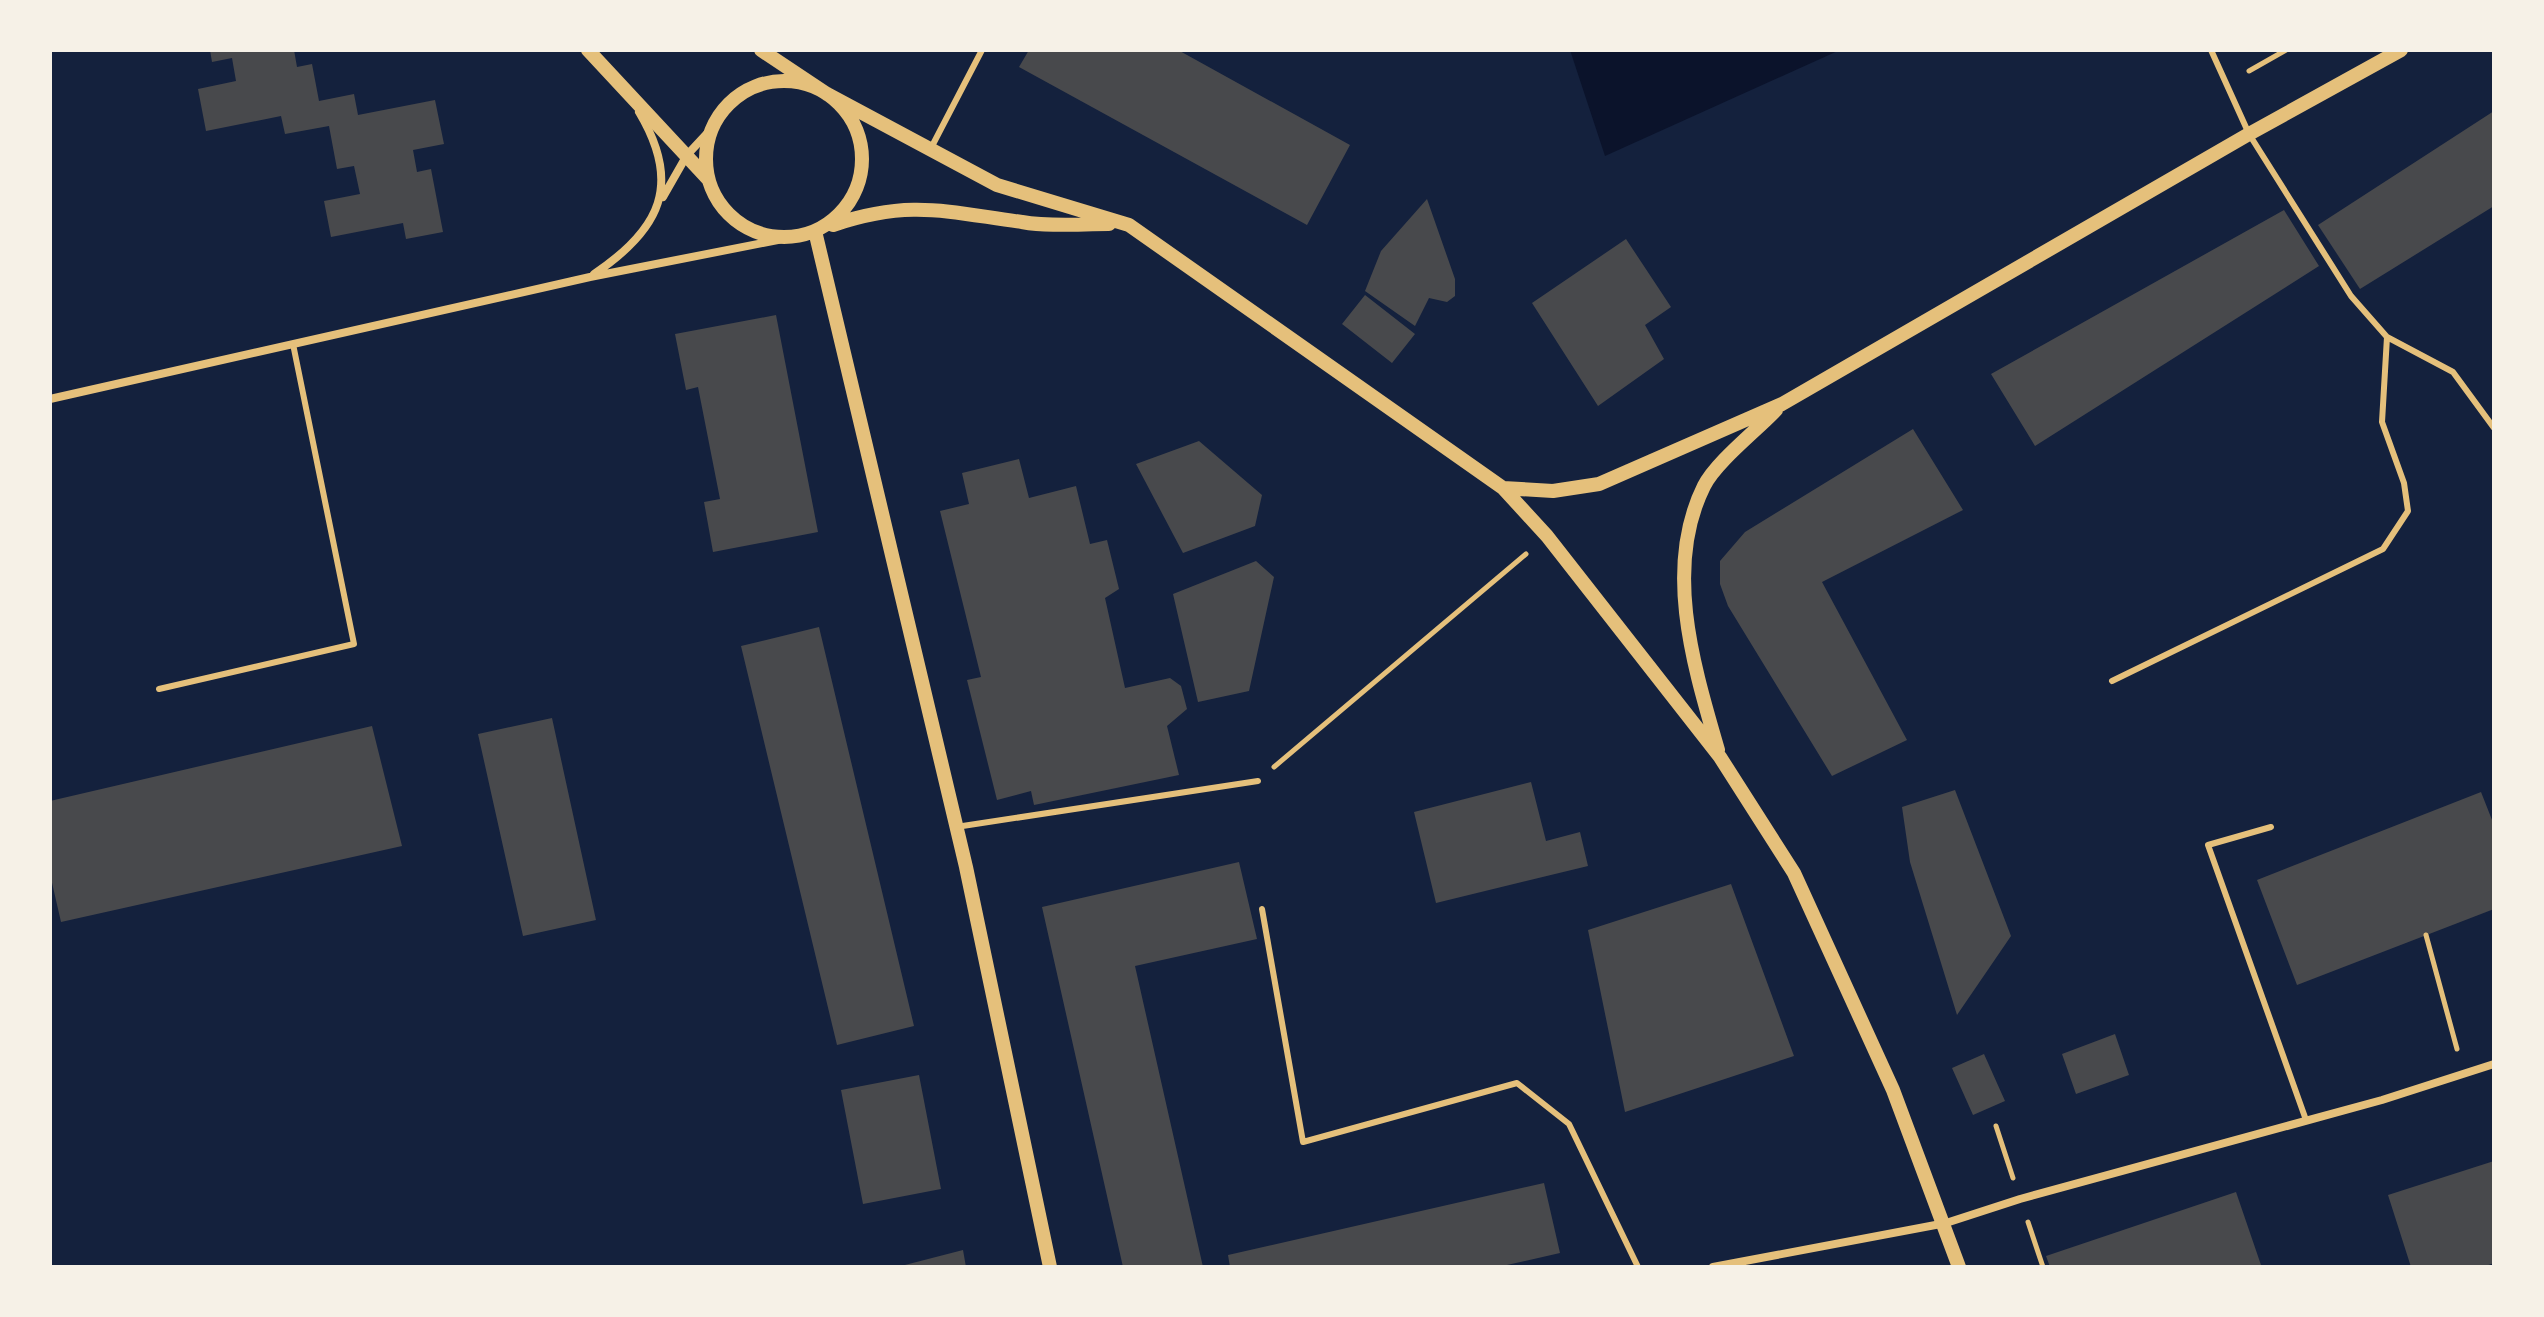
<svg xmlns="http://www.w3.org/2000/svg" width="2544" height="1317" viewBox="0 0 2544 1317" font-family="Lato,sans-serif">
<style>
.water{fill:#0b132b}
.building{fill:#48494c}
.lines{fill:none;stroke-linecap:round;stroke-linejoin:round}
.path{stroke:#e5c07b;stroke-width:5}
.service{stroke:#e5c07b;stroke-width:6}
.minor{stroke:#e5c07b;stroke-width:8}
.tertiary{stroke:#e5c07b;stroke-width:14}
</style>
<rect width="100%" height="100%" fill="#14213d"/>
<path class="water" d="M1570 50H1840L1605 156Z"/>
<path class="building" d="M210 50H294L297 67 312 64 319 101 354 94 358 115 435 100 444 144 413 150 417 172 431 169 443 232 406 239 403 223 331 237 324 201 360 194 354 166 337 169 329 126 285 134 281 116 206 131 198 89 236 81 232 58 212 62Z
M1029 50H1178L1350 145 1307 225 1019 67Z
M2494 111V206L2360 289 2318 225Z
M1427 199 1455 279V296L1447 302 1429 298 1415 326 1365 291 1381 251Z
M2284 210 2319 266 2035 446 1991 374Z
M1626 239 1671 307 1645 325 1664 359 1598 406 1532 303Z
M1365 295 1415 334 1392 363 1342 324Z
M776 315 818 532 713 552 704 502 720 499 698 387 686 390 675 334Z
M1913 429 1963 510 1822 582 1907 740 1832 776 1728 606 1720 584V561L1745 532Z
M1199 441 1262 495 1255 526 1183 553 1136 464Z
M1019 459 1029 498 1076 486 1090 544 1107 540 1119 589 1105 598 1125 688 1170 678 1181 686 1187 709 1167 726 1179 775 1034 805 1031 791 997 800 967 680 981 677 940 511 969 504 962 473Z
M1256 561 1274 577 1249 691 1198 702 1173 594Z
M819 627 914 1026 837 1045 741 646Z
M552 718 596 920 523 936 478 734Z
M372 726 402 846 61 922 50 874V801Z
M1531 782 1546 841 1580 832 1588 866 1436 903 1414 812Z
M1955 790 2011 936 1957 1015 1910 862 1902 807Z
M2481 792 2494 825V909L2297 985 2257 880Z
M1239 862 1257 939 1135 966 1203 1267H1123L1042 907Z
M1731 884 1794 1056 1625 1112 1588 930Z
M2115 1034 2129 1075 2076 1094 2062 1054Z
M1984 1054 2005 1101 1973 1115 1952 1068Z
M919 1075 941 1189 863 1204 841 1090Z
M2494 1161V1263L2483 1267H2411L2388 1195Z
M1544 1183 1560 1253 1498 1267H1230L1228 1255Z
M2236 1192 2261 1265 2050 1267 2046 1256Z
M963 1250 966 1267H901V1266Z"/>
<g class="lines">
<path class="path" d="M2249 71 2286 50
M1274 767 1526 554
M2426 935 2457 1049
M1996 1126 2013 1178
M2028 1222 2043 1267"/>
<path class="service" d="M2211 50 2249 134 2351 296 2387 337 2453 372 2494 428
M930 150 982 50
M2112 681 2383 549 2408 511 2404 483 2382 422 2387 337
M159 689 354 644 293 344
M956 827 1258 781
M2271 827 2208 845 2306 1120
M1262 909 1303 1142 1517 1083 1569 1124 1638 1267"/>
<path class="minor" d="M663 197 687 155 714 126
M594 274C661 229 682 184 639 112
M50 399 590 277 793 237
M1713 1267 1946 1223 2020 1199 2382 1100 2494 1064"/>
<path class="tertiary" d="M588 50 708 179
M761 50 827 94 997 185 1129 225 1503 488 1547 536 1720 757 1794 873 1893 1090 1959 1267
M706 159a78 78 0 1 1 156 0a78 78 0 1 1-156 0Z
M833 225C910 199 946 212 1022 222 1050 227 1080 224 1109 224
M815 231 966 867 1050 1267
M1503 488 1553 491 1599 484 1782 404 2249 134 2401 50
M1718 750C1694 667 1663 568 1704 486 1716 462 1756 431 1776 410"/>
</g>
<rect width="2544" height="1317" fill="none" stroke="#f6f1e7" stroke-width="104"/>
</svg>
